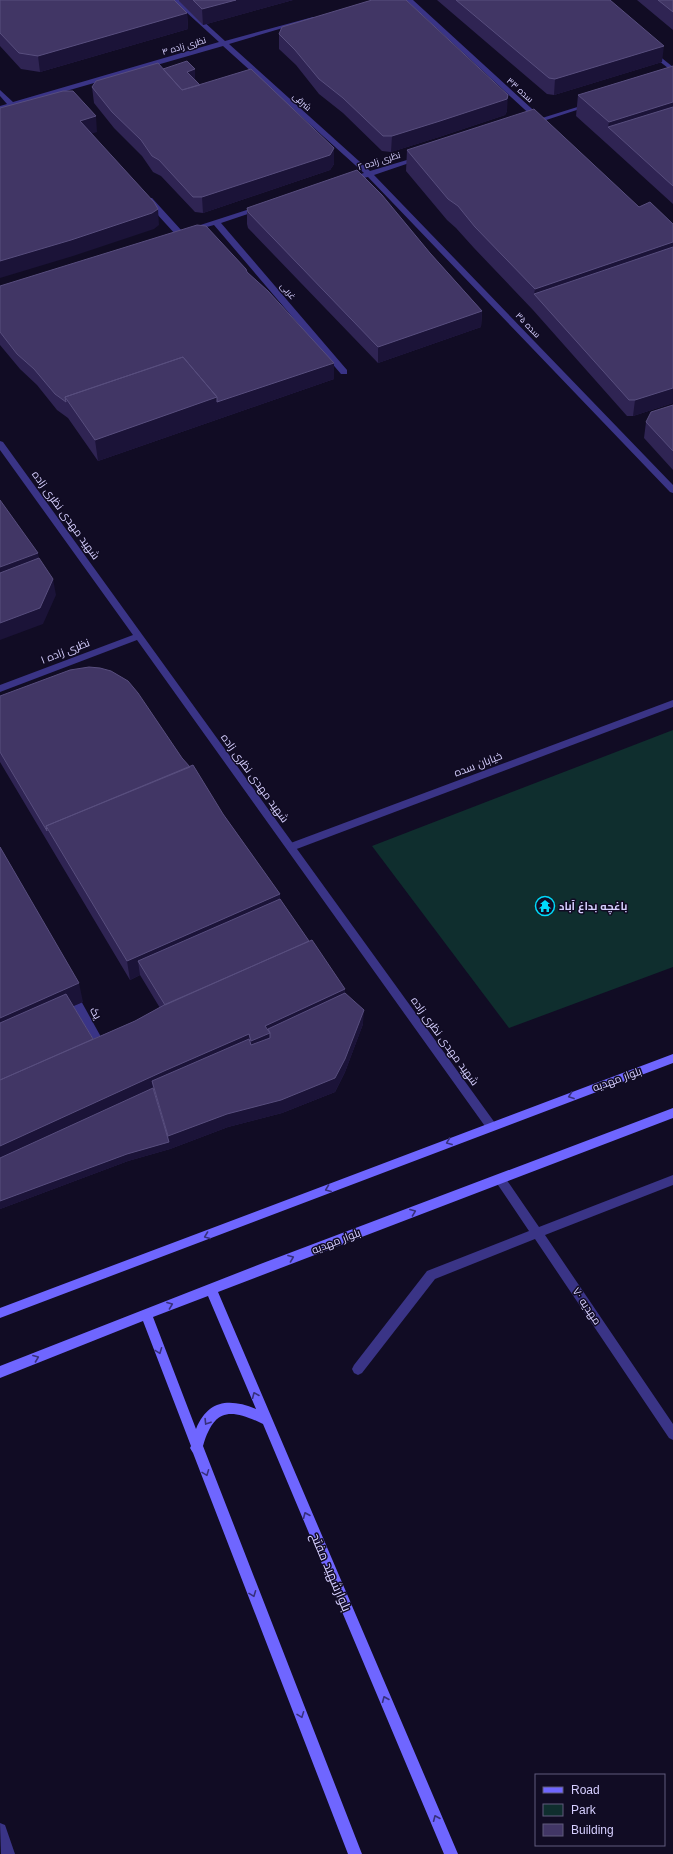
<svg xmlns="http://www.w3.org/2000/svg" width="673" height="1854" viewBox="0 0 673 1854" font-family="Helvetica,Cairo,sans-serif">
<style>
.green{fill:#0f2e2e}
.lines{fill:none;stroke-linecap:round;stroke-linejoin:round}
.minor{fill:#3a3486;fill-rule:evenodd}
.tertiary{fill:#3a3486;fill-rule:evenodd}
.secondary{fill:#6f66ff;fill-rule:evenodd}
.wall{fill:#2f2453}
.shaded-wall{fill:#1b1338}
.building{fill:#413665;stroke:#584e7e}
.oneway{stroke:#37307c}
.labels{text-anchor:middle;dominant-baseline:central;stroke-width:3;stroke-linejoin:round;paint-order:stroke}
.far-street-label{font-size:9px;fill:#d6cfff;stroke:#110c24}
.street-label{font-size:11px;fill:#d6cfff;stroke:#110c24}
.poi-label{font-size:11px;font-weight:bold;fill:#d6cfff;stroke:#110c24;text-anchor:start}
.near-street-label{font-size:13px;fill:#d6cfff;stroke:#110c24}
</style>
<rect width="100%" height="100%" fill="#110c24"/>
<path class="green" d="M673 730V967L509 1028 372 846Z"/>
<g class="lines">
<path class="minor" d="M173 0H180L225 41 313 17V19L229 44 370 171 417 157H421V159L374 175 673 485V493L670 492 368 177 347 182V178L364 173 223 46 0 110V106L7 104 0 96V90L13 102 219 42Z
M406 0H413L542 118 587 104 592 105 534 124H530V122L536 120Z
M649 51H653L673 67V72L649 53Z
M146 198H152L182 231V235H176L146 202Z
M256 207 263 209 221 223 347 370V374H341L214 225 192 231 188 229Z
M0 441 3 442 495 1123 496 1126 495 1129 491 1131 487 1129 137 640 0 692V685L133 635 0 450Z
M71 989 75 990 106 1046 107 1049 106 1052 102 1053 98 1052 67 996 66 993 67 990Z
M500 1174 504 1176 539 1227 673 1175V1185L545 1235 673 1424V1440L669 1438 535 1239 435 1279 362 1373 358 1375 354 1373 352 1369 354 1365 427 1271 529 1231 496 1182 495 1179 496 1176Z
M0 1823 5 1825 15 1854H1Z"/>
<path class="tertiary" d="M673 700V707L294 850H288L286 847 288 844Z"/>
<path class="secondary" d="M673 1054V1063L0 1318V1308Z
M673 1108V1118L218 1292 458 1854H444L263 1424C230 1408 214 1408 203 1446L362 1854H348L193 1453 190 1448 191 1446 143 1321 0 1378V1366L263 1263ZM208 1296 256 1409C229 1398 208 1400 196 1429L153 1317Z"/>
</g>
<path class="wall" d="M0 0 187 13 188 29 40 72 21 69 0 46Z
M179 0H293L203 25 179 1Z
M437 0H610L662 62 554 95 547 94Z
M637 0H673V30Z
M279 34 507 111 505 115 439 137 391 152 382 151 343 113 319 94 296 65 279 49Z
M673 66V204L606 143 576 116 578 95Z
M163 69 195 78H194L200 85 334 164 330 170 203 213 195 212 161 176 153 172 142 156 114 128 94 103 92 87Z
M407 150 639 207 673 224V403L633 416H627L533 310 474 248 456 228 447 220 406 171Z
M247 208 430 253 482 311 481 327 378 363 248 228 247 224Z
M247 272 334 379 98 461 68 418 57 410 37 385 20 369 0 345V286Z
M673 405V470L644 438 646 422Z
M0 696 182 758 223 814 280 894V899L309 941 345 989V993L363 1024 345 1072 335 1092 282 1113 228 1127 170 1149 128 1161 0 1209V847L83 1002 73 1006 93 1039 135 1021 160 1008 140 975 130 980 0 762Z"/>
<path class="shaded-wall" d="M236 0H293L203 25 202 9Z
M187 13 188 29 40 72 38 56Z
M664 46 662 62 554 95 555 79Z
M195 69V78L188 80 187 72Z
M508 95 507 111 505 115 439 137 391 152 392 136Z
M673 102V122L608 127 609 122Z
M96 116 97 132 82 137 80 121Z
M334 148V164L330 170 203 213 202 197Z
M158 209 159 225 154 229 73 256 0 278V261Z
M673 242V262L534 294 535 289Z
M482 311 481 327 378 363V347Z
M334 363V379L98 461 95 440 217 397Z
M673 388V403L633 416 635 400Z
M38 553 42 574 0 590V567Z
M53 579 56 595 43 624 0 640V623Z
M280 894 281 913 138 961 140 975 130 980 127 961Z
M79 983 83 1002 0 1038V1018Z
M345 989V1007L252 1059 251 1041 265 1026Z
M364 1010 363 1024 345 1072 335 1092 282 1113 228 1127 170 1149 128 1161 0 1209V1201L127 1154 169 1142 168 1136Z
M249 1034 250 1052 152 1081 154 1095 0 1166V1146L164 1071Z"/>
<path class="building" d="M0 0H174L187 13 38 56 19 53 0 33Z
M193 0H236L202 9Z
M372 0H406L508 95 507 99 440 121 392 136H383L343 98 319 79 295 50 279 34 282 27Z
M456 0H610L664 46 555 79 549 78Z
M658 0H673V12Z
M187 61 195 69 187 72 200 85 182 90 163 69Z
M158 63 182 90 251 69 334 148 330 155 202 197H193L159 160 152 156 141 140 112 112 92 87 96 81Z
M673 66V102L609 122 578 95Z
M63 91H73L96 116 80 121 154 202 158 209 152 213 71 240 0 261V108Z
M673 107V186L608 127Z
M534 109 639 207 650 202 673 224V242L535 289 475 227 458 206 448 199 407 150Z
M357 170 382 195 430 253 482 311 378 347 248 212 247 208Z
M197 225 206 226 246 269 247 272 268 291 334 363 217 402V397L183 357 65 397 66 402 55 394 34 369 17 354 0 332V286Z
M673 247V388L635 400H629L534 294Z
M183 357 217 397 95 440 65 397Z
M673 405V451L646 422 651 412Z
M0 500 38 553 0 567Z
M39 558 53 579 40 608 0 623V573Z
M89 667 100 668 111 671 128 681 138 693 182 758 190 767 46 826 47 831 0 752V696L70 670Z
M193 765 223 814 280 894 127 961 46 826Z
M0 847 79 983 0 1018Z
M280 899 309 941 165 1005 138 961Z
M312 940 345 989 265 1026 270 1033 251 1041 249 1034 164 1071 0 1146V1080L135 1021 166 1004Z
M345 993 364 1010 345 1059 335 1078 281 1100 227 1114 168 1136 152 1081 249 1039 251 1045 270 1038V1033L268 1029Z
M66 994 93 1039 0 1080V1023Z
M153 1088 169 1142 127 1154 0 1201V1158Z"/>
<defs><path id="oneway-chevron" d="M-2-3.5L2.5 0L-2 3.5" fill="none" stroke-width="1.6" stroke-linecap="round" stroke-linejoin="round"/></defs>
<g class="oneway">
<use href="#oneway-chevron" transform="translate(571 1096) rotate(160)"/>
<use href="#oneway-chevron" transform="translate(449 1142) rotate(159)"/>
<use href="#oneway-chevron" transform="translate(328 1189) rotate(159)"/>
<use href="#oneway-chevron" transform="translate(413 1212) rotate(-21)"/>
<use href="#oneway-chevron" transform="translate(207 1236) rotate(159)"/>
<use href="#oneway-chevron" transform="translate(291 1258) rotate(-21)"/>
<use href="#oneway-chevron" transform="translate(170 1305) rotate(-21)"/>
<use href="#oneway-chevron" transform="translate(159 1351) rotate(69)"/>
<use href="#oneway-chevron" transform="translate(36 1358) rotate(-21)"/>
<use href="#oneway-chevron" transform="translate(255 1395) rotate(-113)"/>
<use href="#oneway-chevron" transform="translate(207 1422) rotate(122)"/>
<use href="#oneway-chevron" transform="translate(206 1473) rotate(69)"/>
<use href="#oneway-chevron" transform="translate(306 1515) rotate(-113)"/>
<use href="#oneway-chevron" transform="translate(253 1594) rotate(69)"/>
<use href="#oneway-chevron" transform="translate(385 1699) rotate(-113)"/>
<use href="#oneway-chevron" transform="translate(301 1715) rotate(69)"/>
<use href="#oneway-chevron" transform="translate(436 1818) rotate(-113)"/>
</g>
<defs>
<symbol id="temple-ring" viewBox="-11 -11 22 22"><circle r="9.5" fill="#110c24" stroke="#00d9fa" stroke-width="1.5"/><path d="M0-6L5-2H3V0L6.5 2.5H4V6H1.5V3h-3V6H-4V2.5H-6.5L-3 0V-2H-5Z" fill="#00d9fa"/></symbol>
</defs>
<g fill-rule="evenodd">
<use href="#temple-ring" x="534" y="895" width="22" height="22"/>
</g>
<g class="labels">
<g class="far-street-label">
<text transform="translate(184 46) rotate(-16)">نظری زاده ۴</text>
<text transform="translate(520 90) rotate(42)">سده ۳۳</text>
<text transform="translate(302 102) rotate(42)">شرقی</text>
<text transform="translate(379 161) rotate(-17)">نظری زاده ۲</text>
<text transform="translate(288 291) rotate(50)">غربی</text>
<text transform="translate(528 325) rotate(46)">سده ۳۵</text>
</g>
<g class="street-label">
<text transform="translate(66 515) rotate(54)">شهید مهدی نظری زاده</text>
<text transform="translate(65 651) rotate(-21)">نظری زاده ۱</text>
<text transform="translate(478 764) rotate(-21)">خیابان سده</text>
<text transform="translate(255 778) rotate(54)">شهید مهدی نظری زاده</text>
<text transform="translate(96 1013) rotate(61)">یک</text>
<text transform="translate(445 1041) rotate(54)">شهید مهدی نظری زاده</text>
<text transform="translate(617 1079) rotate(-20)">بلوار مهدیه</text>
<text transform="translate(336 1241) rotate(-21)">بلوار مهدیه</text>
<text transform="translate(587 1306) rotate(56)">مهدیه ۷۰</text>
</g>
<g class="poi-label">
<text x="559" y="906">باغچه بداغ آباد</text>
</g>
<g class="near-street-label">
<text transform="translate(331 1572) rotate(67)">بلوارشهید مفتح</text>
</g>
</g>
<rect x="535" y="1774" width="130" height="72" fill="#110c24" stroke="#605a7c"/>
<rect x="543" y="1787" width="20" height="6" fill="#6f66ff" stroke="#605a7c"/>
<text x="571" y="1794" font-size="12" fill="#d6cfff">Road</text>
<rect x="543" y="1804" width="20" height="12" fill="#0f2e2e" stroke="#605a7c"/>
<text x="571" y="1814" font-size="12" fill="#d6cfff">Park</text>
<rect x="543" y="1824" width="20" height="12" fill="#413665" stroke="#605a7c"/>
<text x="571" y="1834" font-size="12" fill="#d6cfff">Building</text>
</svg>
